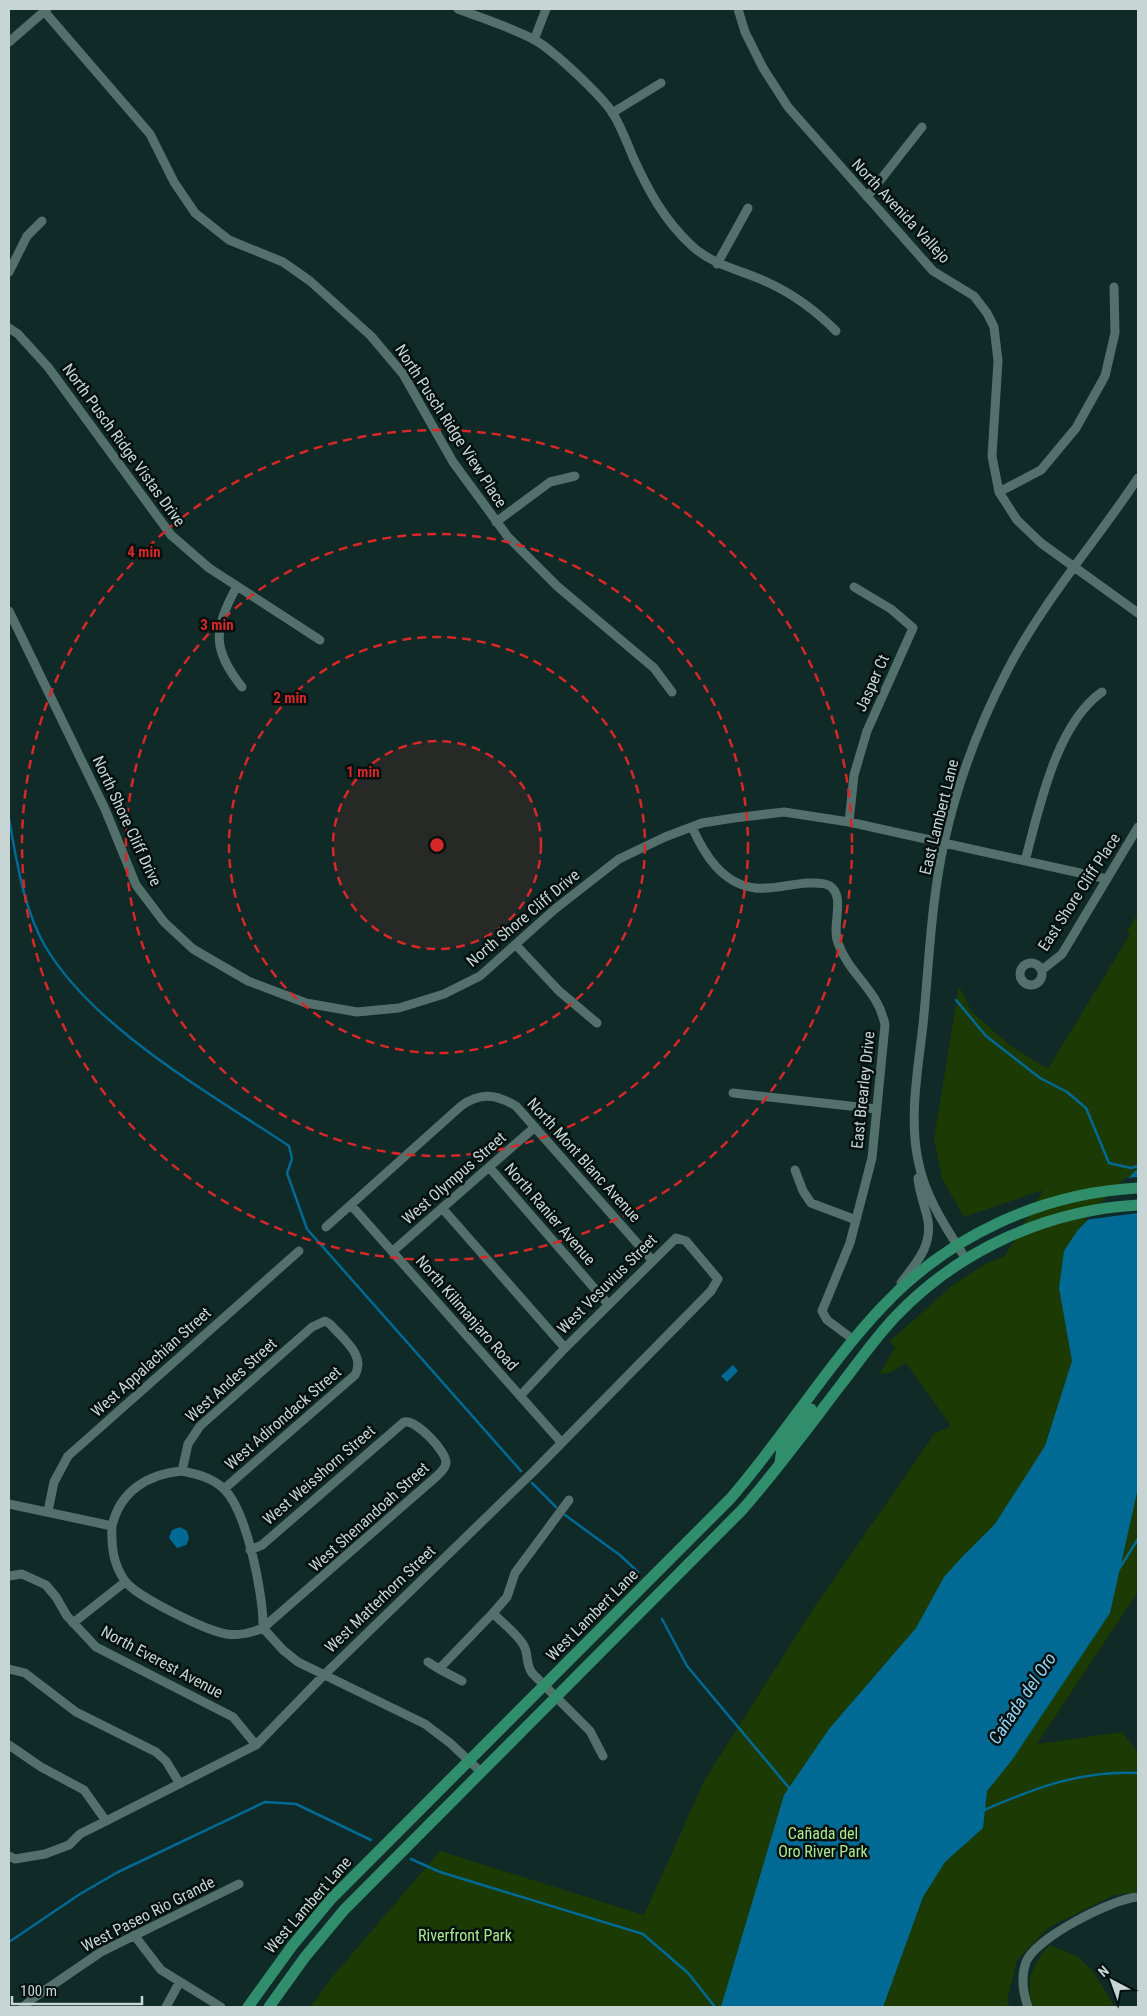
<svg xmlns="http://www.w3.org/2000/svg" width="1147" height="2016" viewBox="0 0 1147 2016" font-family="'Roboto Condensed',sans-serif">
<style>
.green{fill:#1b3a04}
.water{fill:#006a94}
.pier{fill:#0f2a27}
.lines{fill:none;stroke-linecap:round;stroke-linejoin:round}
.stream{stroke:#006a94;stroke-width:2.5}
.minor{stroke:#54706c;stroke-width:9}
.major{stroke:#308e6d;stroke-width:11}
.ring{fill:none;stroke:#d62828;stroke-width:2.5;stroke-dasharray:9 6}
.labels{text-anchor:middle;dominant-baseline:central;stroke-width:5;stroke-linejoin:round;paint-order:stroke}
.street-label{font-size:16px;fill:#c7d6d4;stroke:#05100f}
.park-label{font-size:16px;fill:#ace88d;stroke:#05100f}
.water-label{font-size:18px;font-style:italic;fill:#95d3f7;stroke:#05100f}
.centre{fill:#d62828;stroke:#05100f;stroke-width:2.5}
.ring-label{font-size:15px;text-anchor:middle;font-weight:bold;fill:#d62828;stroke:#05100f;stroke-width:5;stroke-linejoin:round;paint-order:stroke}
</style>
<rect width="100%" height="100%" fill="#0f2a27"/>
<path class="green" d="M1138 913V1592L1037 1744 1122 1732 1138 1752V1892L1114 1895 1049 1927 1017 1960 1007 2001 1011 2007H310L334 1975 440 1851 644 1915 704 1781 813 1609 935 1433 951 1426 906 1363 889 1373 879 1374 895 1348 890 1341 953 1285 985 1264 1005 1256 1043 1190 964 1217 942 1179 934 1139 959 986 972 1012 1011 1046 1048 1069 1130 934 1127 931Z
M1049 1945 1077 1956 1093 1971 1115 2007H1033C1024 1982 1033 1964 1049 1945Z"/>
<path class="water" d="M1138 1168V1488L1110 1613 1012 1760 987 1791 983 1828 945 1862 923 1897 883 2007H721L784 1795 829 1729 916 1628 944 1577 962 1557 995 1524 1045 1446 1072 1361 1059 1288 1064 1251 1077 1231Z
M733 1365 738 1371 727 1382 721 1376Z
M180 1527 187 1531 189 1539 186 1545 177 1548 169 1538 172 1530Z"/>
<path class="pier" d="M1138 1177V1213L1084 1220 1125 1178Z"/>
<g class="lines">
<path class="stream" d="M9 819C17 862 23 907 45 946 94 1029 210 1093 289 1146L292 1159 287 1173 307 1229 521 1471
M956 1000 986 1036 1040 1078 1067 1092 1086 1108 1109 1163 1131 1168 1138 1166
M532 1483 556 1507
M565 1515 621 1556 638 1572
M1119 1569 1138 1539
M662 1619 687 1666 790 1789
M984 1810C1035 1788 1081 1770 1138 1773
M411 1859 440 1872 643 1934 688 1973 715 2007
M9 1942 80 1894 118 1872 265 1802 296 1804 371 1840"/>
<path class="minor" d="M458 9C484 19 510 27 535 40 552 50 567 65 582 79 592 89 604 100 612 112 621 126 627 143 633 157 648 190 664 220 691 245 713 266 742 270 769 283 795 295 815 310 836 331
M738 9 745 32 763 68 788 107 933 271 974 296 987 313 994 327 998 361 992 456 999 492 1017 520 1041 543 1138 613
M44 11 150 134 174 182 195 213 229 240 283 262 310 281 371 336 403 374 453 462 508 537 557 586 654 668 672 692
M534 40 546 9
M9 42 47 9
M612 113 661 83
M867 197 922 127
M717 264 748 208
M9 272 27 236 42 221
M9 328 18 334 48 367 171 535 209 568 320 640
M999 492 1041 470 1076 428 1105 376 1115 333 1114 287
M496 522 550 482 575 476
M237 586C214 629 211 648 242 687
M9 611 105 809 136 885 164 922 193 949 248 981 306 1003 357 1012 399 1008 444 994 480 976 555 909 619 859 665 837 702 823 734 818 784 812 849 822 1107 879
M849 822 854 775 867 731 913 628 891 609 854 587
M692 827C704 854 722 884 755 888 772 890 790 884 808 883 815 883 824 882 830 886 846 897 831 926 838 943 850 976 878 989 885 1025L872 1158 850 1243 822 1311 827 1320 854 1340
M1025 861C1039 809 1056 724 1102 692
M516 945 559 991 597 1023
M1020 974a11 11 0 1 1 22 0a11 11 0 1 1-22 0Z
M1042 970 1062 954 1138 827
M733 1093 877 1109
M489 1167 608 1304
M795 1170 803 1191 811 1203 856 1220
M351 1205 561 1442
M442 1208 565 1348
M326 1227 461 1106C480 1092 496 1094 516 1106L652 1260
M393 1251 535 1127
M966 1259C946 1228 925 1197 918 1160 909 1117 918 1069 923 1025 929 964 931 902 944 843 957 784 979 725 1007 671 1043 601 1095 543 1138 478
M901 1283C917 1262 934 1244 927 1216 924 1204 919 1191 918 1178
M182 1471C197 1474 213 1478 224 1489 247 1511 264 1597 263 1628
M9 1504 112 1526C111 1546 113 1564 125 1581 137 1597 205 1630 226 1634 239 1636 251 1633 263 1628L283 1650 298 1662 425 1724 450 1743 481 1772
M48 1511 54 1482 68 1456 299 1251
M112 1526C120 1491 148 1474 182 1471L188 1444 200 1426 312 1327 325 1321 330 1324C343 1339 366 1355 355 1375L224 1489
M250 1550 262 1545 404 1422C416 1419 447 1452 446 1463 445 1469 441 1472 437 1476L263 1628
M9 1576 22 1574 46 1585 56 1597 67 1616 96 1647 233 1717 256 1745
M493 1613 507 1597 515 1573 569 1500
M73 1623 125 1582
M428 1662 439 1669 493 1613C502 1623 518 1634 524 1646 529 1655 525 1663 532 1673L590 1731 603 1756
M9 1669 25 1673 76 1712 156 1752 166 1761 180 1784
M439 1669 462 1681
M9 1745 41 1767 84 1790 106 1821
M9 1856 15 1859 45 1854 69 1845 80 1834 106 1821 256 1745 324 1675 534 1471 711 1291 718 1279 686 1241 676 1238 565 1348 520 1396
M134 1935 161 1970 221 2007
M23 2007 32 1999 101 1952 239 1884
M166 2007 179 1983
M1028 2007C1023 1993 1021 1976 1026 1962 1035 1938 1114 1898 1138 1897"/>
<path class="major" d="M780 1463 782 1448 811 1409
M248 2007 292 1946 331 1899 730 1499C784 1437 827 1365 883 1306 950 1235 1042 1193 1138 1188
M269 2007 305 1957 344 1910 742 1510C778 1469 810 1425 843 1382 860 1360 876 1337 896 1316 959 1250 1047 1210 1138 1205"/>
</g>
<circle cx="437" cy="845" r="104" fill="#d62828" fill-opacity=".12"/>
<g class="ring">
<circle cx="437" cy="845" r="104"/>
<circle cx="437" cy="845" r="208"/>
<circle cx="437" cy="845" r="311"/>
<circle cx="437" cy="845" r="415"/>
</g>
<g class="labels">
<g class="street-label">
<text transform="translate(901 211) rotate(47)">North Avenida Vallejo</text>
<text transform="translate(451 426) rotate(57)">North Pusch Ridge View Place</text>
<text transform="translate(124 445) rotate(54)">North Pusch Ridge Vistas Drive</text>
<text transform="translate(872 683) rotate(-66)">Jasper Ct</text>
<text transform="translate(939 817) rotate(-76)">East Lambert Lane</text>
<text transform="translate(127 821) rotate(65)">North Shore Cliff Drive</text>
<text transform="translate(1079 892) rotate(-57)">East Shore Cliff Place</text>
<text transform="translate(523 918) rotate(-40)">North Shore Cliff Drive</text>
<text transform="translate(863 1090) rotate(-84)">East Brearley Drive</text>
<text transform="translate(584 1160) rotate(48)">North Mont Blanc Avenue</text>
<text transform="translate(454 1178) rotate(-41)">West Olympus Street</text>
<text transform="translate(550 1214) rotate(49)">North Ranier Avenue</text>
<text transform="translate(607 1284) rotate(-45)">West Vesuvius Street</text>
<text transform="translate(467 1313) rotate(49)">North Kilimanjaro Road</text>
<text transform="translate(151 1362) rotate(-42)">West Appalachian Street</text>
<text transform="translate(231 1380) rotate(-42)">West Andes Street</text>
<text transform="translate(283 1418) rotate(-41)">West Adirondack Street</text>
<text transform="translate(319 1475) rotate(-41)">West Weisshorn Street</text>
<text transform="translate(369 1517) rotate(-42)">West Shenandoah Street</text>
<text transform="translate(380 1599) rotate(-44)">West Matterhorn Street</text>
<text transform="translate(592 1615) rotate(-45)">West Lambert Lane</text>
<text transform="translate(162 1662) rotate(28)">North Everest Avenue</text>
<text transform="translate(308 1905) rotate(-49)">West Lambert Lane</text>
<text transform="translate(148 1914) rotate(-27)">West Paseo Rio Grande</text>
</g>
<g class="park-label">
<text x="823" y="1833">Cañada del<tspan x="823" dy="18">Oro River Park</tspan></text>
<text x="465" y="1935">Riverfront Park</text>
</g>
<g class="water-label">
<text transform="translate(1022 1698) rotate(-56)">Cañada del Oro</text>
</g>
</g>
<circle cx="437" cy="845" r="8" class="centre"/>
<g class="ring-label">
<text x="144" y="557">4 min</text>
<text x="217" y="630">3 min</text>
<text x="290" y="703">2 min</text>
<text x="363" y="777">1 min</text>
</g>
<rect width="1147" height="2016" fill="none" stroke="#c7d6d4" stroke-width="20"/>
<g transform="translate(1112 1981) rotate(319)" stroke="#05100f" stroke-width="4" paint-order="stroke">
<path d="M0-4L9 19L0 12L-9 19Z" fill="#c7d6d4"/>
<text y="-8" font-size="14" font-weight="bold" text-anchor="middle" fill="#c7d6d4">N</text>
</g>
<path d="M12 1996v8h130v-8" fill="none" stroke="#c7d6d4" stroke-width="2.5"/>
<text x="20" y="1996" font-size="15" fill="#c7d6d4" stroke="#05100f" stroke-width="4" paint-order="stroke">100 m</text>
</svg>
